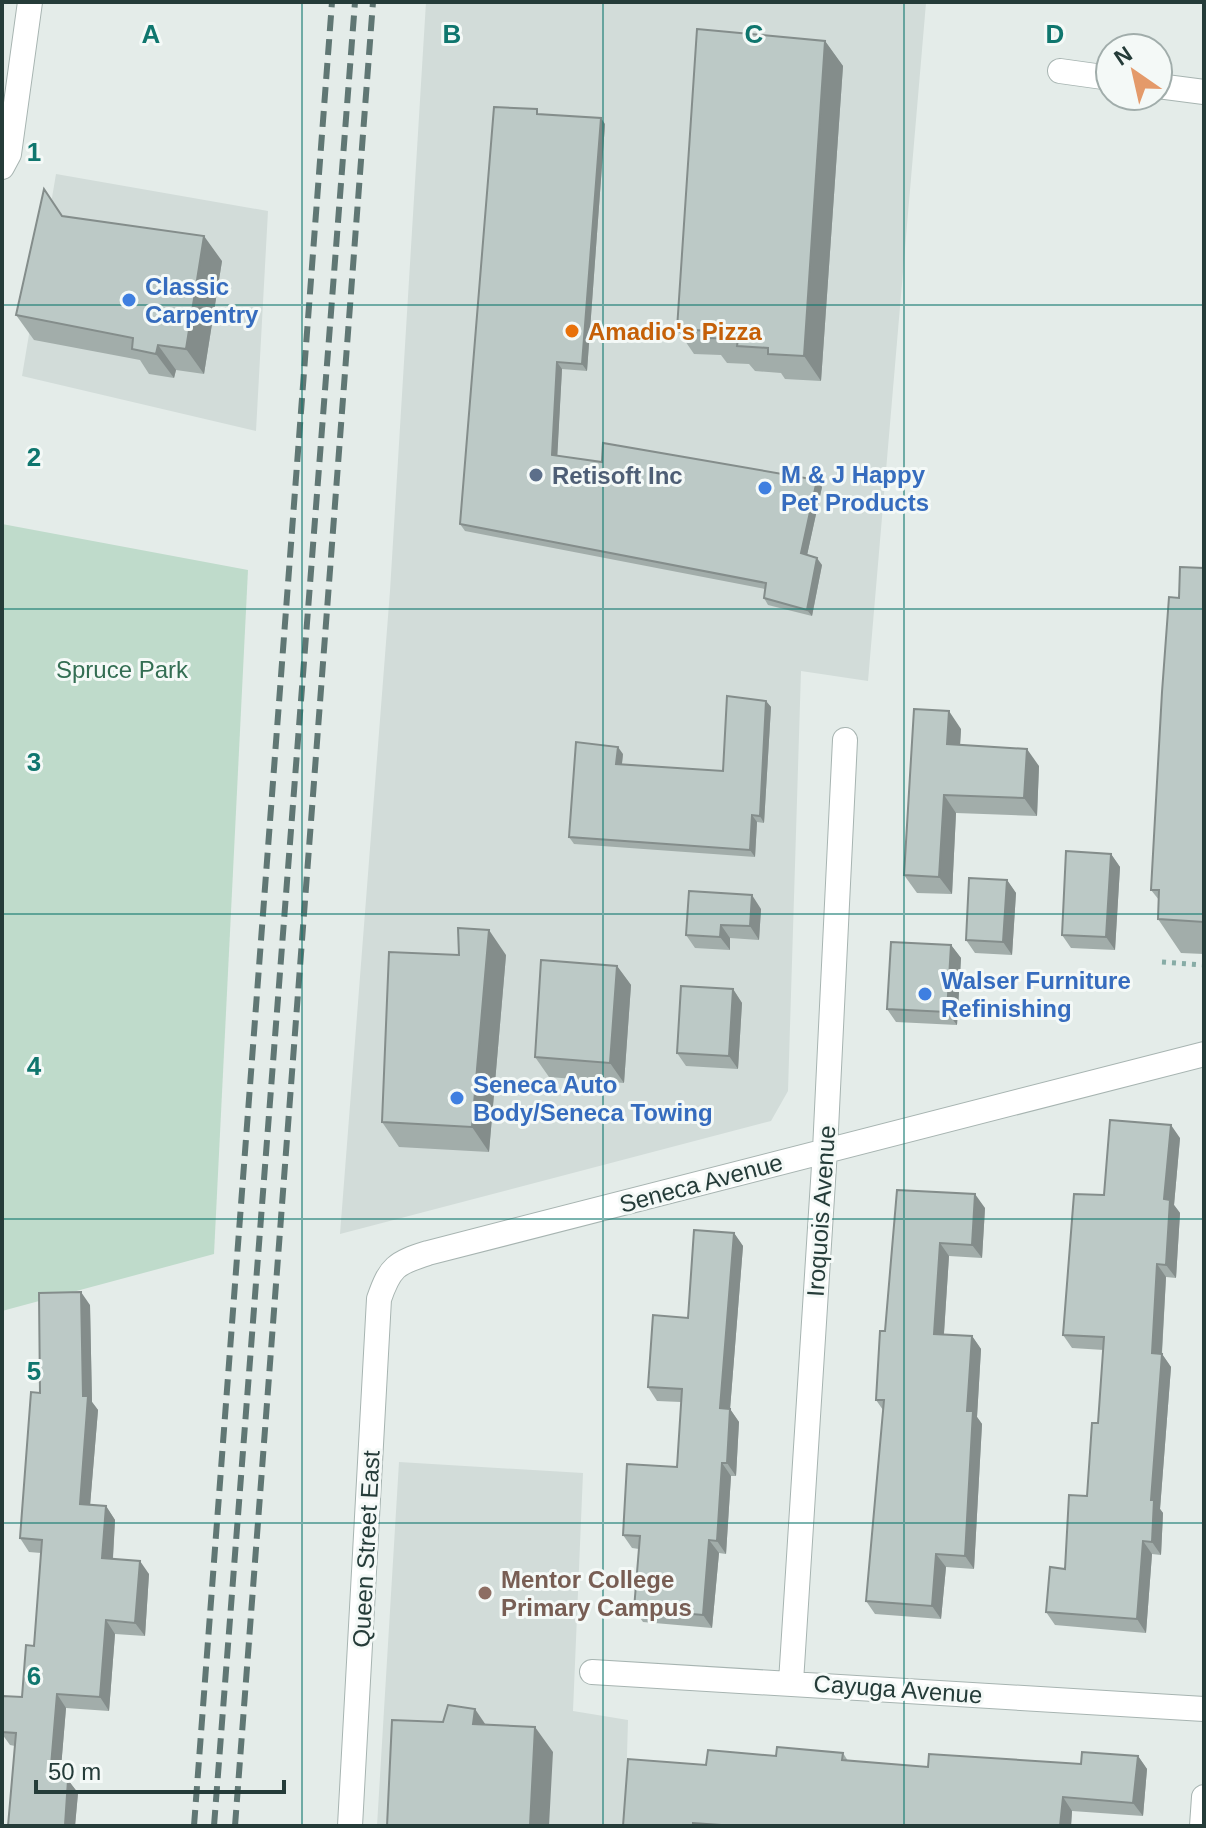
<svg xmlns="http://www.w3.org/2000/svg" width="1206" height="1828" viewBox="0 0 1206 1828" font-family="Arial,sans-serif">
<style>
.built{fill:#d2dcd9}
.green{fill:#bfdbcb}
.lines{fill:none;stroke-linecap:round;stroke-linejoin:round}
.minor-casing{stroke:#a7b4b1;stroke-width:26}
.tertiary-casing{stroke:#a7b4b1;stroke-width:26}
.path{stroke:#87aca6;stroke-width:5;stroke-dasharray:4 6;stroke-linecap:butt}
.minor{stroke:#fff;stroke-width:24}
.tertiary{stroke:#fff;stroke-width:24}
.rail{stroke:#607774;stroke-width:6;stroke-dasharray:16 8;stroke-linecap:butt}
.wall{fill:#a2adaa}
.shaded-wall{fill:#848d8b}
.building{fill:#bcc9c6;stroke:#848d8b;stroke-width:2}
.grid{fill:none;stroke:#0f766e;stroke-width:2;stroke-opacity:0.55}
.shop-dot{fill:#3f7fe0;stroke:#f4f9f7;stroke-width:3}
.food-dot{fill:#e8710a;stroke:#f4f9f7;stroke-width:3}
.service-dot{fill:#5c6f8a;stroke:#f4f9f7;stroke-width:3}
.education-dot{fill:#8d6e63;stroke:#f4f9f7;stroke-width:3}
.labels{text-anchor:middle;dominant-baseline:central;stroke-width:6;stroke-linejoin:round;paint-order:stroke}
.shop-label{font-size:24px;font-weight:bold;fill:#366cbe;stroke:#f4f9f7;text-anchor:start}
.food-label{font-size:24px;font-weight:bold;fill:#c56008;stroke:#f4f9f7;text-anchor:start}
.service-label{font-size:24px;font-weight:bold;fill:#4e5e75;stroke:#f4f9f7;text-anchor:start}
.park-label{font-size:24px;fill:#336e53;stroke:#f4f9f7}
.street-label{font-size:24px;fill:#253c39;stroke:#f4f9f7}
.education-label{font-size:24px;font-weight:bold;fill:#785e54;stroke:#f4f9f7;text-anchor:start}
.grid-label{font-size:26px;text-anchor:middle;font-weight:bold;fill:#0f766e;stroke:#f4f9f7;stroke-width:6;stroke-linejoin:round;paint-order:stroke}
</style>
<rect width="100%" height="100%" fill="#e4ece9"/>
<path class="built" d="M426 2 926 3 868 681 801 671 788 1091 771 1121 340 1234 390 591Z
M56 174 268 211 256 431 22 376Z
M399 1462 583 1473 573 1711 628 1720 625 1826H377Z"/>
<path class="green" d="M2 524 248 570 214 1254 2 1311Z"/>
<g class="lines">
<defs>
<path id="minor" d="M1060 71 1110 78
M1158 86 1204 92
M592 1672 1204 1709
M791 1682 825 1150 845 740
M350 1826 379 1299C390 1267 396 1263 428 1253L1204 1054
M1202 1826 1204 1797"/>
<path id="tertiary" d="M2 167 9 154 30 2"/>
</defs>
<use href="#minor" class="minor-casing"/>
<use href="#tertiary" class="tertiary-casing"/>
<path class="path" d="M1162 962 1204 965"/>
<use href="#minor" class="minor"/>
<use href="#tertiary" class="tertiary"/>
<path class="rail" d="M194 1826 332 2
M214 1826 355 2
M235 1826 373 2"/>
</g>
<path class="wall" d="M825 41 843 66 821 381 785 379 781 373 755 371 749 364 727 363 721 355 694 354 677 329Z
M541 114 605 124 587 371 562 369 557 456 602 462 822 487 807 555 822 565 812 616 768 605 764 598 765 589 465 531 460 524Z
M63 216 222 261 204 374 176 370 174 378 149 374 140 360 34 340 16 315Z
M1204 568V954L1181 953 1158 919 1159 900 1151 890 1179 598Z
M766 701 771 707 764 823 757 822 755 857 574 844 569 837 623 754 622 764 723 771Z
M961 729 960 745 1039 766 1037 816 956 813 952 894 917 893 904 875Z
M1111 854 1120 867 1115 950 1071 948 1062 935Z
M1007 880 1016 893 1012 955 975 953 966 940Z
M761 909 759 940 730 938V950L695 948 686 935Z
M951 945 961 958 957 1025 896 1022 887 1009Z
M459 955H506L489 1152 399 1147 382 1122Z
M617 966 631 985 624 1083 549 1077 535 1057Z
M733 989 742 1003 738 1069 686 1066 677 1053Z
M1180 1138 1174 1205 1180 1213 1176 1278 1166 1277 1162 1354 1171 1367 1160 1509 1163 1513 1161 1555 1152 1554 1146 1633 1055 1625 1046 1612 1065 1569 1087 1496 1098 1423 1104 1350 1072 1348 1063 1335 1104 1195Z
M897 1190 985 1208 982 1258 949 1256 944 1334 972 1336 981 1349 977 1417 982 1424 974 1569 946 1567 941 1619 875 1614 866 1601 883 1410 876 1400 885 1331Z
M734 1233 743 1246 730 1409 739 1422 736 1476H731L726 1554 719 1553 712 1628 643 1622 634 1609 639 1549 632 1548 623 1535 677 1467 681 1402 657 1401 648 1387 688 1318Z
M90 1305 92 1402 98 1410 90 1505 106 1506 115 1520 113 1559 149 1574 145 1636 115 1634 109 1711 66 1708 60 1779 68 1780 78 1793 75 1826H8L15 1746 10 1745 2 1734V1710L22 1697 34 1646 41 1553 29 1552 20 1538 40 1393Z
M843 1753 848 1761 928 1767 1081 1764 1138 1756 1147 1769 1143 1816 1072 1811 1071 1826H623L706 1765 776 1756Z"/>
<path class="shaded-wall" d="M825 41 843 66 821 381 804 356Z
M601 118 605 124 587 371 582 364Z
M204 236 222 261 204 374 186 349Z
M158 345 176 370 174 378 156 354Z
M557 362 562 369 557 462 552 455Z
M817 480 822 487 806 560 801 553Z
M817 558 822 565 812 616 807 610Z
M766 701 771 707 764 823 760 816Z
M949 711 961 729 959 762 947 744Z
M618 747 623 754 621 771 616 764Z
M1027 749 1039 766 1037 816 1024 798Z
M944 795 956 813 952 894 939 877Z
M752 815 757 822 755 857 750 850Z
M1111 854 1120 867 1115 950 1106 937Z
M1007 880 1016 893 1012 955 1003 942Z
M752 895 761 909 759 940 750 926Z
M721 925 730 938V950L720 937Z
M489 930 506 955 489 1152 472 1127Z
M951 945 961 958 957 1025 947 1012Z
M617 966 631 985 624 1083 610 1063Z
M733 989 742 1003 738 1069 729 1056Z
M1171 1125 1180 1138 1174 1205 1180 1213 1176 1278 1166 1265 1164 1199Z
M975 1194 985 1208 982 1258 972 1245Z
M734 1233 743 1246 729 1422 720 1408Z
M940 1243 949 1256 943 1347 934 1334Z
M1157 1264 1166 1277 1161 1366 1152 1353Z
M81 1292 90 1305 92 1402 98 1410 89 1518 80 1504 83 1396Z
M972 1336 981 1349 977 1417 982 1424 974 1569 965 1556 967 1411Z
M1162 1354 1171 1367 1160 1509 1163 1513 1161 1555 1152 1542 1151 1500Z
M730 1409 739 1422 736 1476 727 1463Z
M722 1463 731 1476 726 1554 717 1541Z
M106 1506 115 1520 112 1572 102 1558Z
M709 1540 719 1553 712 1628 703 1615Z
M1143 1541 1152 1554 1146 1633 1137 1619Z
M936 1554 946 1567 941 1619 932 1606Z
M140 1561 149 1574 145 1636 135 1623Z
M106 1620 115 1634 109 1711 100 1697Z
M57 1694 66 1708 59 1792 50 1778Z
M475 1709 492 1734 473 1724Z
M535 1727 553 1752 549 1826H530Z
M1138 1756 1147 1769 1143 1816 1133 1803Z
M68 1780 78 1793 75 1826 65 1825Z
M1063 1797 1072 1811 1071 1826H1060Z"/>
<path class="building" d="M697 29 825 41 804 356 768 354V348L737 346 738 339 709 338 710 331 677 329Z
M494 107 537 109V114L601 118 582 364 557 362 552 455 602 462 603 443 817 480 801 553 817 558 807 610 764 598 766 583 460 524Z
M44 189 62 216 204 236 186 349 158 345 156 354 132 349 133 338 16 315Z
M1180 567 1204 568V922L1158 919 1159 890H1151L1162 692 1169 597 1179 598Z
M727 696 766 701 760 816 752 815 750 850 569 837 576 742 618 747 616 764 723 771Z
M914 709 949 711 947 744 1027 749 1024 798 944 795 939 877 904 875Z
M1066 851 1111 854 1106 937 1062 935Z
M969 878 1007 880 1003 942 966 940Z
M689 891 752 895 750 926 721 925 720 937 686 935Z
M458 928 489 930 472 1127 382 1122 389 952 459 955Z
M891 942 951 945 947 1012 887 1009Z
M541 960 617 966 610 1063 535 1057Z
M681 986 733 989 729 1056 677 1053Z
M1110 1120 1171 1125 1164 1199 1170 1200 1166 1265 1157 1264 1152 1353 1162 1354 1151 1500H1154L1152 1542 1143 1541 1137 1619 1046 1612 1050 1567 1065 1569 1069 1495 1087 1496 1092 1423H1098L1104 1337 1063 1335 1074 1194 1104 1195Z
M897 1190 975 1194 972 1245 940 1243 934 1334 972 1336 967 1411H973L965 1556 936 1554 932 1606 866 1601 884 1400H876L880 1331H885Z
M694 1230 734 1233 720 1408 730 1409 727 1463H722L717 1541 709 1540 703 1615 634 1609 640 1536 623 1535 627 1464 677 1467 682 1389 648 1387 653 1315 688 1318Z
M81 1292 83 1396H88L80 1504 106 1506 102 1558 140 1561 135 1623 106 1620 100 1697 57 1694 50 1778 68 1780 65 1825 8 1826 16 1733 2 1732 3 1696 22 1697 26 1645 34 1646 42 1540 20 1538 31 1392 40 1393 39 1293Z
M448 1705 475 1709 473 1724 535 1727 530 1826H387L392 1720 443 1722Z
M777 1747 843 1753 842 1760 928 1767 929 1754 1081 1764 1082 1752 1138 1756 1133 1803 1063 1797 1060 1826H736L693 1823V1826H623L628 1759 706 1765 708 1750 776 1756Z"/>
<path class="grid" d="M302 2V1826M603 2V1826M904 2V1826M2 305H1204M2 609H1204M2 914H1204M2 1219H1204M2 1523H1204"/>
<g class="shop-dot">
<circle cx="129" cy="300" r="8"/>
<circle cx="765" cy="488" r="8"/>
<circle cx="925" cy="994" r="8"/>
<circle cx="457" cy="1098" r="8"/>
</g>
<circle class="food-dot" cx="572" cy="331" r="8"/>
<circle class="service-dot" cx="536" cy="475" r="8"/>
<circle class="education-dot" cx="485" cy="1593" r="8"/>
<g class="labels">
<g class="shop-label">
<text x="145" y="286">Classic<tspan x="145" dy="28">Carpentry</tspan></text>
<text x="781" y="474">M &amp; J Happy<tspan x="781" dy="28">Pet Products</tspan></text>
<text x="941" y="980">Walser Furniture<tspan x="941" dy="28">Refinishing</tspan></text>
<text x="473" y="1084">Seneca Auto<tspan x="473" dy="28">Body/Seneca Towing</tspan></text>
</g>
<g class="food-label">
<text x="588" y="331">Amadio's Pizza</text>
</g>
<g class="service-label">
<text x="552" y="475">Retisoft Inc</text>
</g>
<g class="park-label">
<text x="122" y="669">Spruce Park</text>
</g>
<g class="street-label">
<text transform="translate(701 1183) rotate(-15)">Seneca Avenue</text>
<text transform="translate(821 1211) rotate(-86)">Iroquois Avenue</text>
<text transform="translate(366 1549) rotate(-87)">Queen Street East</text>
<text transform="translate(898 1689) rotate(4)">Cayuga Avenue</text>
</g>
<g class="education-label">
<text x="501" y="1579">Mentor College<tspan x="501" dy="28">Primary Campus</tspan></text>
</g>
</g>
<g class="grid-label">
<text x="151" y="43">A</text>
<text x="452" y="43">B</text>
<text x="754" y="43">C</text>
<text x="1055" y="43">D</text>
<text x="34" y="161">1</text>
<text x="34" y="466">2</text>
<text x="34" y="771">3</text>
<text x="34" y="1075">4</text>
<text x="34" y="1380">5</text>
<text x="34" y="1685">6</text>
</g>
<rect width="1206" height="1828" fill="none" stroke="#253c39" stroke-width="8"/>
<g transform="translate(1134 72) rotate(326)"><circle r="38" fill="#f4f9f7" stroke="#a1adab" stroke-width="2"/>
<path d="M0-6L14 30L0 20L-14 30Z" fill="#e49a6a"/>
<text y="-12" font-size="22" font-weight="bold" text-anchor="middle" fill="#253c39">N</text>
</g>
<path d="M36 1780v12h248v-12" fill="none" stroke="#253c39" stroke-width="4"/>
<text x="48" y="1780" font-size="24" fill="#253c39" stroke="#f4f9f7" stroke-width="6" paint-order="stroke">50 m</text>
</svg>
